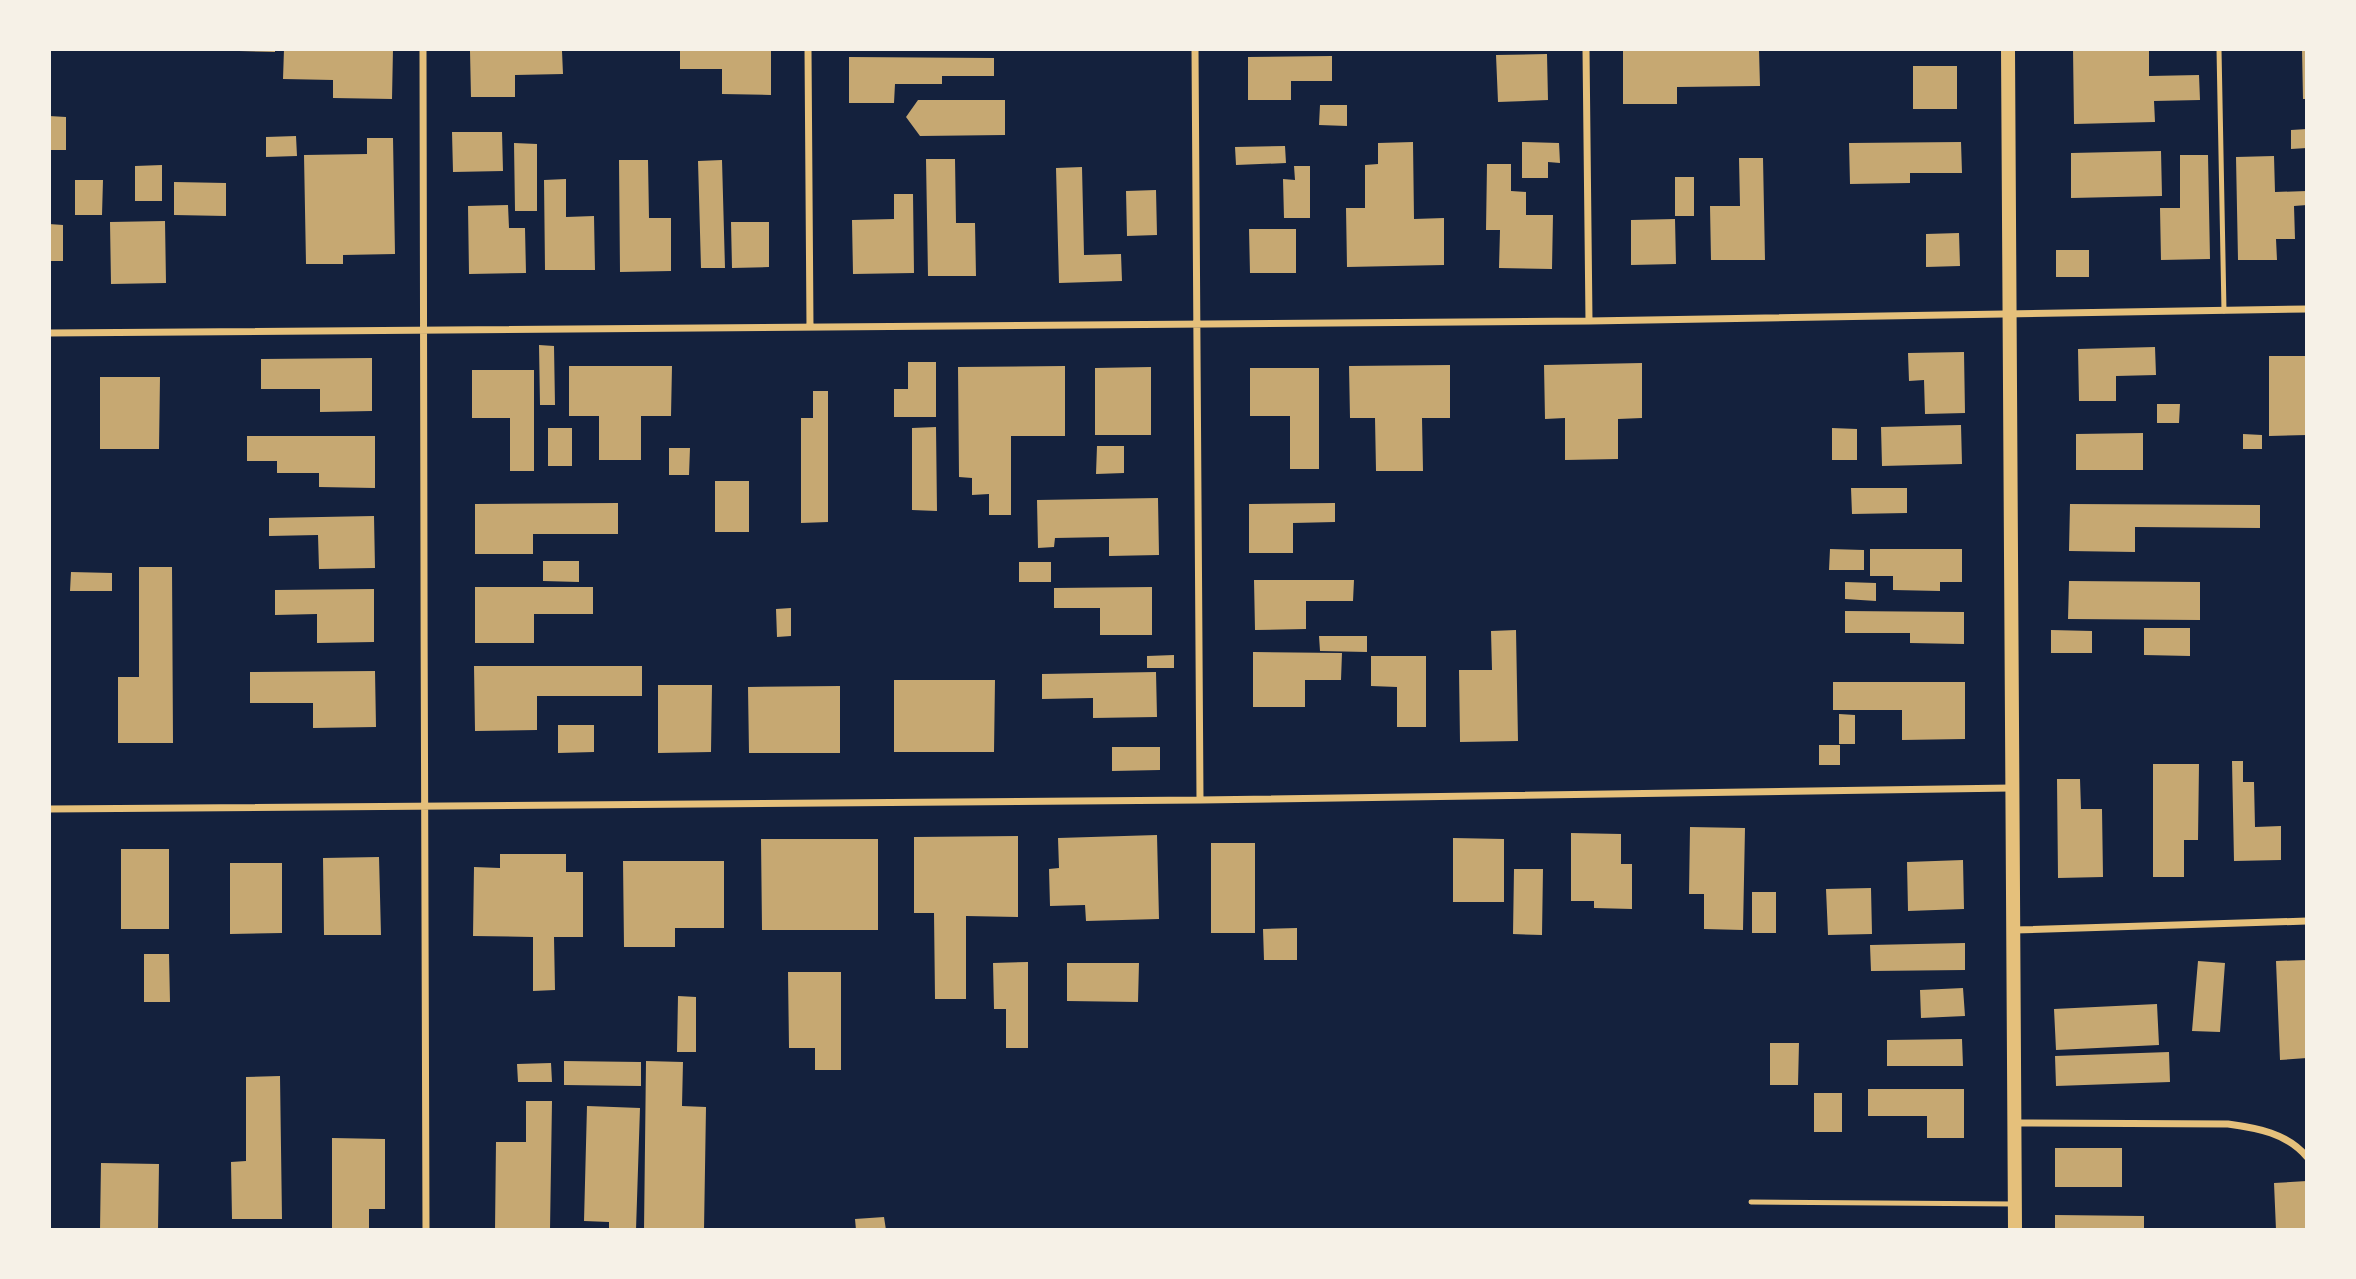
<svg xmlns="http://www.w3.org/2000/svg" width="2356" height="1279" viewBox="0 0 2356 1279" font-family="Rubik,sans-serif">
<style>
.building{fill:#c6a872}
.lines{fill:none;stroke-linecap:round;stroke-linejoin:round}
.service{stroke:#e5c07b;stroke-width:5}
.minor{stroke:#e5c07b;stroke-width:7}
.secondary{stroke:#e5c07b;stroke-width:14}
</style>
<rect width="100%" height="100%" fill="#14213d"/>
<path class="building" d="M239 49H275V52L239 51Z
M284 49H393L392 99 333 98V80L283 79Z
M680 49H771V95L722 94V69H680Z
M2073 49H2149V76L2199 75 2200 100 2154 101 2155 122 2074 124Z
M2302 49H2307V99H2303Z
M1759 50 1760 86 1677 87V104H1623V51Z
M470 51H562L563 74 515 75V97H471Z
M1547 54 1548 100 1498 102 1496 55Z
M1332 56V81H1291V100H1248V57Z
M849 57 994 58V76H942V84H895L894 103H849Z
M1913 66H1957V109H1913Z
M918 100H1005V135L920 136 906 117Z
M1320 105H1347V126L1319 125Z
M49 116 66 117V150H49Z
M2307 129V148L2291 149V130Z
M452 132H502L503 171 453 172Z
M296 136 297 156 266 157V137Z
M367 138H393L395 254 343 255V264H306L304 155 367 154Z
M1413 142 1414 219 1444 218V265L1347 267 1346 208H1365V165L1378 164V143Z
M1522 142 1559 143 1560 163 1548 162V178H1522Z
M1961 142 1962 173H1910V183L1850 184 1849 143Z
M514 143 537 144V211H515Z
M1285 146 1286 163 1236 165 1235 147Z
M2161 151 2162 196 2071 198V153Z
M2180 155H2208L2210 259 2161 260 2160 208H2180Z
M2274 156 2275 192 2307 191V205L2294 206 2295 239H2276L2277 260H2238L2236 157Z
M1739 158H1763L1765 260H1711L1710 206H1740Z
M926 159H955L956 223H975L976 276H928Z
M619 160H648L649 218H671V271L620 272Z
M722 160 725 268H701L698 161Z
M1487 164H1511V191L1526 192V215H1553L1552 269 1499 268 1500 230H1486Z
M162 165V201H135V166Z
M1294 166H1310V218H1284L1283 179 1295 180Z
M1082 167 1084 255 1121 254 1122 281 1059 283 1056 168Z
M1675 177H1694V216H1675Z
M566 179V217L594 216 595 270H545L544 180Z
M75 180H103L102 215H75Z
M174 182 226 183V216L174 215Z
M1156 190 1157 235 1127 236 1126 191Z
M894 194H913L914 273 853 274 852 220 894 219Z
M508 205 509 228H525L526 273 469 274 468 206Z
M1675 219 1676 264 1631 265V220Z
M165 221 166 283 111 284 110 222Z
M731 222H769V267L732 268Z
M49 224 63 225V261H49Z
M1249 229H1296V273H1250Z
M1959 233 1960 266 1926 267V234Z
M2056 250H2089V277H2056Z
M539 345 554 346 555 405H540Z
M2155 347 2156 375 2116 376V401H2079L2078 349Z
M1964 352 1965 413 1925 414 1924 380 1909 381 1908 353Z
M2269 356H2306L2307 435 2269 436Z
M372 358V411L320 412V389H261V359Z
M908 362H936V417H894V389H908Z
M1642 363V418L1618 419V459L1565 460V418L1545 419 1544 365Z
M1450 365V418H1422L1423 471H1376L1375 418H1350L1349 366Z
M569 366H672L671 416H641V460H599V416H569Z
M1065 366V436H1011V515H989V494L972 495V478L959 477 958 367Z
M1151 367V435H1095V368Z
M1250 368H1319V469H1290V416H1250Z
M472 370H534V471H510V418H472Z
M100 377H160L159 449H100Z
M813 391H828V522L801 523V418H813Z
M2157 404H2180L2179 423H2157Z
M1961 425 1962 464 1882 466 1881 427Z
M936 427 937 511 912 510V428Z
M548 428H572V466H548Z
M1832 428 1857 429V460H1832Z
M2143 433V470H2076V434Z
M2243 434 2262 435V449H2243Z
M247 436H375V488L319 487V473H277V461H247Z
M1097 446H1124V473L1096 474Z
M669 448H690L689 475H669Z
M715 481H749V532H715Z
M1851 488H1907V513L1852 514Z
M1158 498 1159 555 1109 556V537L1055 538 1054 547 1038 548 1037 500Z
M618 503V534H533V554H475V504Z
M1335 503V522L1293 523V553H1249V504Z
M2070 504 2260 505V528L2135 527V552L2069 551Z
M374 516 375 568 319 569 318 535 269 536V518Z
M1830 549 1864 550V570H1829Z
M1870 549H1962V582H1940V591L1893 590V576H1870Z
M543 561H579V582L543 581Z
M1019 562H1051V582H1019Z
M139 567H172L173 743H118V677H139Z
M71 572 112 573V591H70Z
M1254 580H1354L1353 601H1306V629L1255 630Z
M2069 581 2200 582V620L2068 619Z
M1845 582 1876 583V601L1845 599Z
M475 587H593V614H534V643H475Z
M1152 587V635H1100V608H1054V588Z
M374 589V642L317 643V614L275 615V590Z
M791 608V636L777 637 776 609Z
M1845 611 1964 612V644L1910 643V633H1845Z
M2144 628H2190V656L2144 655Z
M1516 630 1518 741 1460 742 1459 670H1492L1491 631Z
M2051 630 2092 631V653H2051Z
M1319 636H1367V652L1320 651Z
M1253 652 1342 653 1341 680H1305V707H1253Z
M1174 655V668H1147V656Z
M1371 656H1426V727H1397V687L1371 686Z
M474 666H642V696H537V730L475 731Z
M375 671 376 727 313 728V703H250V672Z
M1156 672 1157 717 1093 718V698L1042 699V674Z
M894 680H995L994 752H894Z
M1833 682H1965V739L1902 740V710H1833Z
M658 685H712L711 752 658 753Z
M840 686V753H749L748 687Z
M1839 714 1855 715V744H1839Z
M558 725H594V752L558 753Z
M1819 745H1840V765H1819Z
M1112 747H1160V770L1112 771Z
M2232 761H2243V782H2254L2255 827 2281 826V860L2234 861Z
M2153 764H2199L2198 840H2184V877H2153Z
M2057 779H2080L2081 809H2102L2103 877 2058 878Z
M1690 827 1745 828 1743 930 1704 929V894H1689Z
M1571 833 1621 834V864H1632V909L1594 908V901H1571Z
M1157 835 1159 919 1086 921 1085 905 1050 906 1049 869 1059 868 1058 838Z
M1018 836V917L966 916V999H935L934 913H914V837Z
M1453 838 1504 839V902H1453Z
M761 839H878V930H762Z
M1211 843H1255V933H1211Z
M121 849H169V929H121Z
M500 854H566V872H583V937H554L555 990 533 991V937L473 936 474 867 500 868Z
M379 857 381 935H324L323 858Z
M1963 860 1964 909 1908 911 1907 862Z
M623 861H724V928H675V947H624Z
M230 863H282V933L230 934Z
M1514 869H1543L1542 935 1513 934Z
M1871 888 1872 934 1828 935 1826 889Z
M1752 892H1776V933H1752Z
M1297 928V960H1264L1263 929Z
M1965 943V970L1871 971 1870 945Z
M144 954H169L170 1002H144Z
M2307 960V1058L2280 1060 2276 961Z
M2198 961 2225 963 2220 1032 2192 1031Z
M1028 962V1048H1006V1009H994L993 963Z
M1067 963H1139L1138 1002 1067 1001Z
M788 972H841V1070H815V1048H789Z
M1963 988 1965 1016 1921 1018 1920 990Z
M678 996 696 997V1052H677Z
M2157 1004 2159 1045 2056 1050 2054 1009Z
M1962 1039 1963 1066H1887V1040Z
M1770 1043H1799L1798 1085H1770Z
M2169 1052 2170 1082 2056 1086 2055 1056Z
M564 1061 641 1062V1086L564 1085Z
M646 1061 683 1062 682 1106 706 1107 704 1230H644Z
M551 1063 552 1082H518L517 1064Z
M280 1076 282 1219H232L231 1162 246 1161V1077Z
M1868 1089H1964V1138H1927V1116H1868Z
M1814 1093H1842V1132H1814Z
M526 1101H552L550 1230H495L496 1142H526Z
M587 1106 640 1108 636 1230H609V1222L584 1221Z
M332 1138 385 1139V1209H369V1230H332Z
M2055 1148H2122V1187H2055Z
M101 1163 159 1164 158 1230H100Z
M2307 1181V1230H2276L2274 1183Z
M2055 1215 2144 1216V1230H2055Z
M884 1217 886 1230H856L855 1219Z"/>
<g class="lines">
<path class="service" d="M2219 49 2224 311
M1751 1202 2015 1204"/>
<path class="minor" d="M423 49C425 443 423 836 426 1230
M808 49 810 327
M1195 49 1200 800
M1586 49 1589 321
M49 333 1589 321 2307 309
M49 809 1200 800 2011 788
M2014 930 2307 921
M2015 1123 2228 1124C2257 1128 2287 1133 2307 1157"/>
<path class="secondary" d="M2008 49 2015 1230"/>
</g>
<rect width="2356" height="1279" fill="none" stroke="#f6f1e7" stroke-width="102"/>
</svg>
